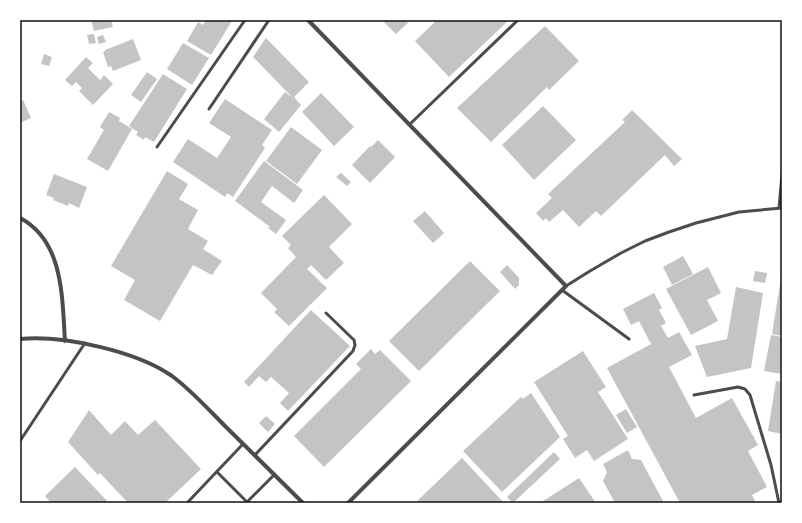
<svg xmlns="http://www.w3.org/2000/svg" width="802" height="523" viewBox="0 0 802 523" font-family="'Source Serif 4',serif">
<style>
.building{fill:#c4c4c4}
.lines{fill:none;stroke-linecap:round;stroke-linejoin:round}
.service{stroke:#4c4c4c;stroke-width:3}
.minor{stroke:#4c4c4c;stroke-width:4}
.neatline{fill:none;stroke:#111;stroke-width:1.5}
</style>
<rect width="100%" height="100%" fill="#fff"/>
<path class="building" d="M91 20H111L113 27 94 31Z
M206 20 232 21 211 55 187 41 198 22 203 25Z
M382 20H411L396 34Z
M437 20H509L449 77 415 41Z
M545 26 579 61 549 90 547 87 491 142 457 108Z
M94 34 96 43 89 44 87 35Z
M103 35 106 42 99 44 97 37Z
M266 38 309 82 294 97 301 105 279 132 264 119 285 92 293 98 253 57Z
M133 39 141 60 113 71 111 66 108 67 103 52 105 51V50Z
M183 43 209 58 192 85 167 69Z
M44 54 52 57 49 66 41 64Z
M86 57 93 63 88 68 100 80 104 75 113 84 93 105 79 91 82 88 76 82 72 86 65 80Z
M147 72 157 79 141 102 131 95Z
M163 74 187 89 154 142 145 137 144 140 136 135 138 132 129 126Z
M321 93 354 127 334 146 302 112Z
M225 99 272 130 262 145 265 148 233 197 227 193 225 197 173 162 188 139 217 158 231 137 209 123Z
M23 100 31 118 20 123V101Z
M543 106 576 140 534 180 502 145Z
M632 110 682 159 674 166 665 155 601 216 596 211 579 227 563 210 549 222 546 218 543 221 536 213 552 198 548 194 625 122 622 120Z
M109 112 120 118 119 121 132 129 108 171 87 159 104 130 100 127Z
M291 127 322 150 297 184 266 161Z
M378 140 395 157 370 183 352 165 370 146 371 147Z
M264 161 303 190 294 203 272 186 261 202 286 220 276 234 268 228 270 227 235 201Z
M167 171 188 184 179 199 198 210 188 229 208 241 203 249 222 261 212 275 193 265 160 321 124 300 135 280 111 266Z
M341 173 351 182 347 186 336 177Z
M54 174 87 187 79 208 69 203 68 206 53 200 54 198 46 195Z
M324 195 352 224 329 247 344 263 326 280 311 265 307 269 327 288 289 326 274 312 277 309 261 293 296 257 288 248 291 245 282 236Z
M425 211 444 233 433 243 413 221Z
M683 256 693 274 672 285 663 267Z
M470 261 500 291 419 371 389 341Z
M507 265 519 278V285L515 289 500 272Z
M708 267 721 293 707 300 718 321 691 335 666 289Z
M755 271 767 273 765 283 753 281Z
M781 278H782V336L772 334Z
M736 287 763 293 751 368 707 377 695 346 727 339Z
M654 293 662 308 659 310 666 323 661 326 668 338 679 332 692 355 669 367 696 418 732 398 758 445 748 451 767 487 752 495 756 503H680L607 368 651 344 639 321 631 325 623 309Z
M311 310 350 346 288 411 280 403 289 393 271 377 266 382 259 376 249 387 244 382Z
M771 335 782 337V374L764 371Z
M371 349 375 354 380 350 411 381 324 467 294 436 361 369 356 364Z
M583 351 606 387 598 392 628 439 594 461 587 450 575 458 563 439 568 436 534 382Z
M776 381 782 382V434L768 431Z
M531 393 560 437 502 492 463 451 521 397 523 399Z
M626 409 637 427 627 433 616 415Z
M89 410 111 435 125 421 138 435 155 420 201 469 165 503H128L100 473 98 475 68 442Z
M266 416 275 424 268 432 259 423Z
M628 450 632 459 641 460 664 503H615L603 481 607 472 603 464Z
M554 452 560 459 513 503 507 497Z
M462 458 504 503H415Z
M75 467 109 503H51L45 496Z
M579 478 596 503H540Z"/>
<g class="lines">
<path class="service" d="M209 109 269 20
M410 124 518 20
M157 147 245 20
M779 208 782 175
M566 286 590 271 621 253 645 241 669 232 696 223 739 212 782 208
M562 290 629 339
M694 395 738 387 745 389 750 395 771 465 779 503
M20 441 85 343
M255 455 353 351 355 345 354 340 326 313
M217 472 248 503
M247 502 274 475
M187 503 243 444"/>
<path class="minor" d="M308 20 566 286 348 503
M20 218C64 241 62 298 65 341
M20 339C63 335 136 351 172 376 191 390 208 409 225 426 251 452 277 477 303 503"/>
</g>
<rect width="802" height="523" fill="none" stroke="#ffffff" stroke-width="42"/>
<rect x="21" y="21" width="760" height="481" class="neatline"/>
</svg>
